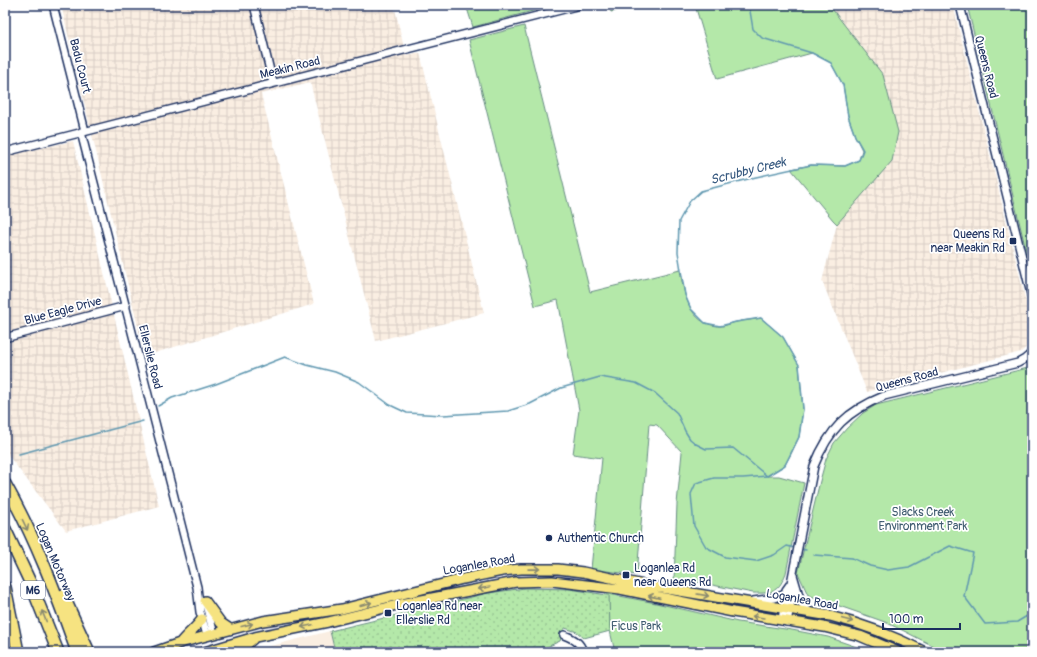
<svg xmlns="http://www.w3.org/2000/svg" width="1037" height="657" viewBox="0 0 1037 657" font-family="Pangolin,sans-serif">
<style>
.built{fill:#faeee2}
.industrial{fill:url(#industrial-grid)}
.grass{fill:url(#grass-dots);stroke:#688c84}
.park{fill:#b4e8a9;stroke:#688c84}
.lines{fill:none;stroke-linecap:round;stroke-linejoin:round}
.stream{stroke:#5f97b0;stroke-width:1.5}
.minor-casing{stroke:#1b2f5e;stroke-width:10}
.major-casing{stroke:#1b2f5e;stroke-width:12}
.highway-casing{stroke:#1b2f5e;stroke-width:14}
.minor{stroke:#fff;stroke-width:7}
.major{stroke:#f6e381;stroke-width:9}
.highway{stroke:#f6e381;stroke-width:11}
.oneway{stroke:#888970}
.poi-dot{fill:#1b2f5e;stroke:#fff;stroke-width:1.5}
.labels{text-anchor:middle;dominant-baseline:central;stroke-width:3.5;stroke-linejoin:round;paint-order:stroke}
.shield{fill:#fff;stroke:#5f6d8e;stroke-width:1}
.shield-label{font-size:11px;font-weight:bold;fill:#1b2f5e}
.street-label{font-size:12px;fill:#1b2f5e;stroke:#fff}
.poi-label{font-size:12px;fill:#1b2f5e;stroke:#fff;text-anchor:start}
.park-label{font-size:12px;fill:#415d71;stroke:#fff}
.water-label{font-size:13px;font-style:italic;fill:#385a80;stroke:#fff}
</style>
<defs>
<pattern id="industrial-grid" width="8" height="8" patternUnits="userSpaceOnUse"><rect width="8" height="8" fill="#faeee2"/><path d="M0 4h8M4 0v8" fill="none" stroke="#d6ccc4"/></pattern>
<pattern id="grass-dots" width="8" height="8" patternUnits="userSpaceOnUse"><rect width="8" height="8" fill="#b4e8a9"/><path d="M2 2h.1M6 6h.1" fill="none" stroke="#9ac794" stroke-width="1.8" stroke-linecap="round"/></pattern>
</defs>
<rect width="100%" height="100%" fill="#fff"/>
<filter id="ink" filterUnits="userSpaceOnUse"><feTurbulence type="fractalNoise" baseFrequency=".025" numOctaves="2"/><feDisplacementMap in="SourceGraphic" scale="8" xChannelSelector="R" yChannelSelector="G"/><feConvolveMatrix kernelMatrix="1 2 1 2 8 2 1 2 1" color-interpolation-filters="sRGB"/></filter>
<g filter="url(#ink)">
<path class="built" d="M330 631 335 652H254L259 649Z"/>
<path class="industrial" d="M61 5H394L406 56 420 53 484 313 376 341 310 82 261 94 314 304 145 356Z
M829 5H953L1032 326 1030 344 1021 352 867 392 822 281 837 224 892 161 883 75Z
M73 141 159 506 66 531 5 451V156Z"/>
<path class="grass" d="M525 588 570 589 607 595 610 593 612 596 610 616V631L584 638 577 632 565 628 560 641 547 647 524 650V652H335L330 631 488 593Z"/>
<path class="park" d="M466 5H555L473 27Z
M609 5H639L611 12Z
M695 5H829L883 75 898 132 892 161 837 224 833 220 791 169 811 165 845 166 859 160 862 150 855 136 848 116 843 85 831 63 812 53 717 79Z
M967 5H1032V275Z
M524 26 590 292 680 270C684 294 689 324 718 326 724 327 731 323 736 322 744 320 753 320 761 318L783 337 799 365 803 409 799 437 791 454 785 465 767 476H779L804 483 786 573C779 591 773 594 753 593L692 581 674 579 677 504 682 452 657 425 649 424 637 575 591 569 602 458 573 454 579 410 558 300 535 306 469 40Z
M1032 367V652H945L904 631 885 622 808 595 798 573 820 481 826 459 834 443 847 428 863 413 876 405Z
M609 594 656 603 738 622 792 630 828 637 871 652H615L610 631Z"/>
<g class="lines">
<path class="stream" d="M749 5 753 29 762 38 812 53 831 63 843 85 848 116 855 136 863 150 859 160 845 166 811 165 756 177 701 191 690 201 679 221 678 252 685 295 691 309 705 323 720 326 736 322 761 318 783 337 799 365 803 409 799 437 785 465 767 476 743 478H714L696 483 691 494 694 526 706 547 725 557 756 561 774 555 787 546 795 548
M158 406 172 398 216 384 285 357 307 365 335 372 359 382 390 405 407 413 443 415 508 411 530 404 561 388 600 377 636 383 655 393 677 413 685 431 690 439 696 444 706 449 733 448 767 476
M19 454 143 421
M800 549 806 550
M814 555 852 558 870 566 888 570 909 567 950 546 973 553 964 596 985 624 1017 622 1032 613"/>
<defs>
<path id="minor" d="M53 5 85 131
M254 5 273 83
M960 5 1032 298
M81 132 197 587 200 612 207 635
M5 152 580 5
M5 336 8 337 126 306
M793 575 801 602 809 612
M753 601 774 598 786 594
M206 605 214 634
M782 621 786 590 791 583 814 466C829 429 847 411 884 396L1018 363 1025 359 1032 353
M787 622 793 591 791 583
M564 635C574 639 580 642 583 652"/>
<path id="major" d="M205 601 221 623 230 629
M180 643C187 634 196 628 202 619
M154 652 180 643 263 621 342 609 463 579 502 571 521 569H558L583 572 644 585 830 616C863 624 894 636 925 652
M204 652 255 637 328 622 401 604 516 582 552 581 620 589 733 612 824 627 860 636 898 652
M238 652 253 639"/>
<path id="highway" d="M5 484C35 537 57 595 77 652
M5 529 30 582 58 652
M5 587 18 652
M63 595 89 652"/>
</defs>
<use href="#minor" class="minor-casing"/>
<use href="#major" class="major-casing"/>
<use href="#highway" class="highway-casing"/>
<use href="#minor" class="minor"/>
<use href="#major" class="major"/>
<use href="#highway" class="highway"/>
</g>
<defs><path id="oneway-shaft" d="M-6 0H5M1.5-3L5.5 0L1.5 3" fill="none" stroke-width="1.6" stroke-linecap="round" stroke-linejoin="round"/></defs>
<g class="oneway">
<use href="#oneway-shaft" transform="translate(25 525) rotate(64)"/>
<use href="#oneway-shaft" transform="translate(534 569) rotate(-1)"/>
<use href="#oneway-shaft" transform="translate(484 588) rotate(170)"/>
<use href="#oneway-shaft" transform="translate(703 595) rotate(10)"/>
<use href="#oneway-shaft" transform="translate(654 597) rotate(-167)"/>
<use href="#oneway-shaft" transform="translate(366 604) rotate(-15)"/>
<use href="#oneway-shaft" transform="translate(44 616) rotate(-112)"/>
<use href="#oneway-shaft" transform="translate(758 617) rotate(-171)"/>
<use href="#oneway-shaft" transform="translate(847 620) rotate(15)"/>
<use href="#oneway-shaft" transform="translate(247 625) rotate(-14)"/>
<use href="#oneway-shaft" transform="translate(307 626) rotate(168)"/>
</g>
</g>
<g class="poi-dot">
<rect x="1009" y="237" width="8" height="8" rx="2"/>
<circle cx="549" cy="538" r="4"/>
<rect x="622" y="571" width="8" height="8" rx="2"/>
<rect x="384" y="609" width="8" height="8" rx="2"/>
</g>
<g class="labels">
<rect class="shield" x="21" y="581" width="24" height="18" rx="3"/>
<g class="shield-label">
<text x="33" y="590">M6</text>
</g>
<g class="street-label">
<text transform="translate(80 66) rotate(76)">Badu Court</text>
<text transform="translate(986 67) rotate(76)">Queens Road</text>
<text transform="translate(290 68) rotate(-14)">Meakin Road</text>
<text transform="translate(63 311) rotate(-15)">Blue Eagle Drive</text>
<text transform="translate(150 357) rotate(76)">Ellerslie Road</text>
<text transform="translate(907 380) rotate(-15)">Queens Road</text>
<text transform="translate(55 562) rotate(67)">Logan Motorway</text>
<text transform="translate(479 565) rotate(-10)">Loganlea Road</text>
<text transform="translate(802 600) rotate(10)">Loganlea Road</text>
</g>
<g class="poi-label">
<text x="1005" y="234" text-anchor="end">Queens Rd<tspan x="1005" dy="14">near Meakin Rd</tspan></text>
<text x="557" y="538">Authentic Church</text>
<text x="634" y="568">Loganlea Rd<tspan x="634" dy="14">near Queens Rd</tspan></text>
<text x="396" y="606">Loganlea Rd near<tspan x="396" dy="14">Ellerslie Rd</tspan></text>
</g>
<g class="park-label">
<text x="923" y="512">Slacks Creek<tspan x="923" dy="14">Environment Park</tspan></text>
<text x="636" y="626">Ficus Park</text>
</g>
<g class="water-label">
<text transform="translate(748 171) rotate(-14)">Scrubby Creek</text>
</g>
</g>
<rect width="1037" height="657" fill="none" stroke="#fff" stroke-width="20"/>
<rect x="10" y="10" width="1017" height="637" fill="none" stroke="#1b2f5e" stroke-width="1.5" filter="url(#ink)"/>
<path d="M883 623v6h77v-6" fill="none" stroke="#1b2f5e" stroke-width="2"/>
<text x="889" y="623" font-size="12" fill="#1b2f5e" stroke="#ffffff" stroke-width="3" paint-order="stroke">100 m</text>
</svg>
